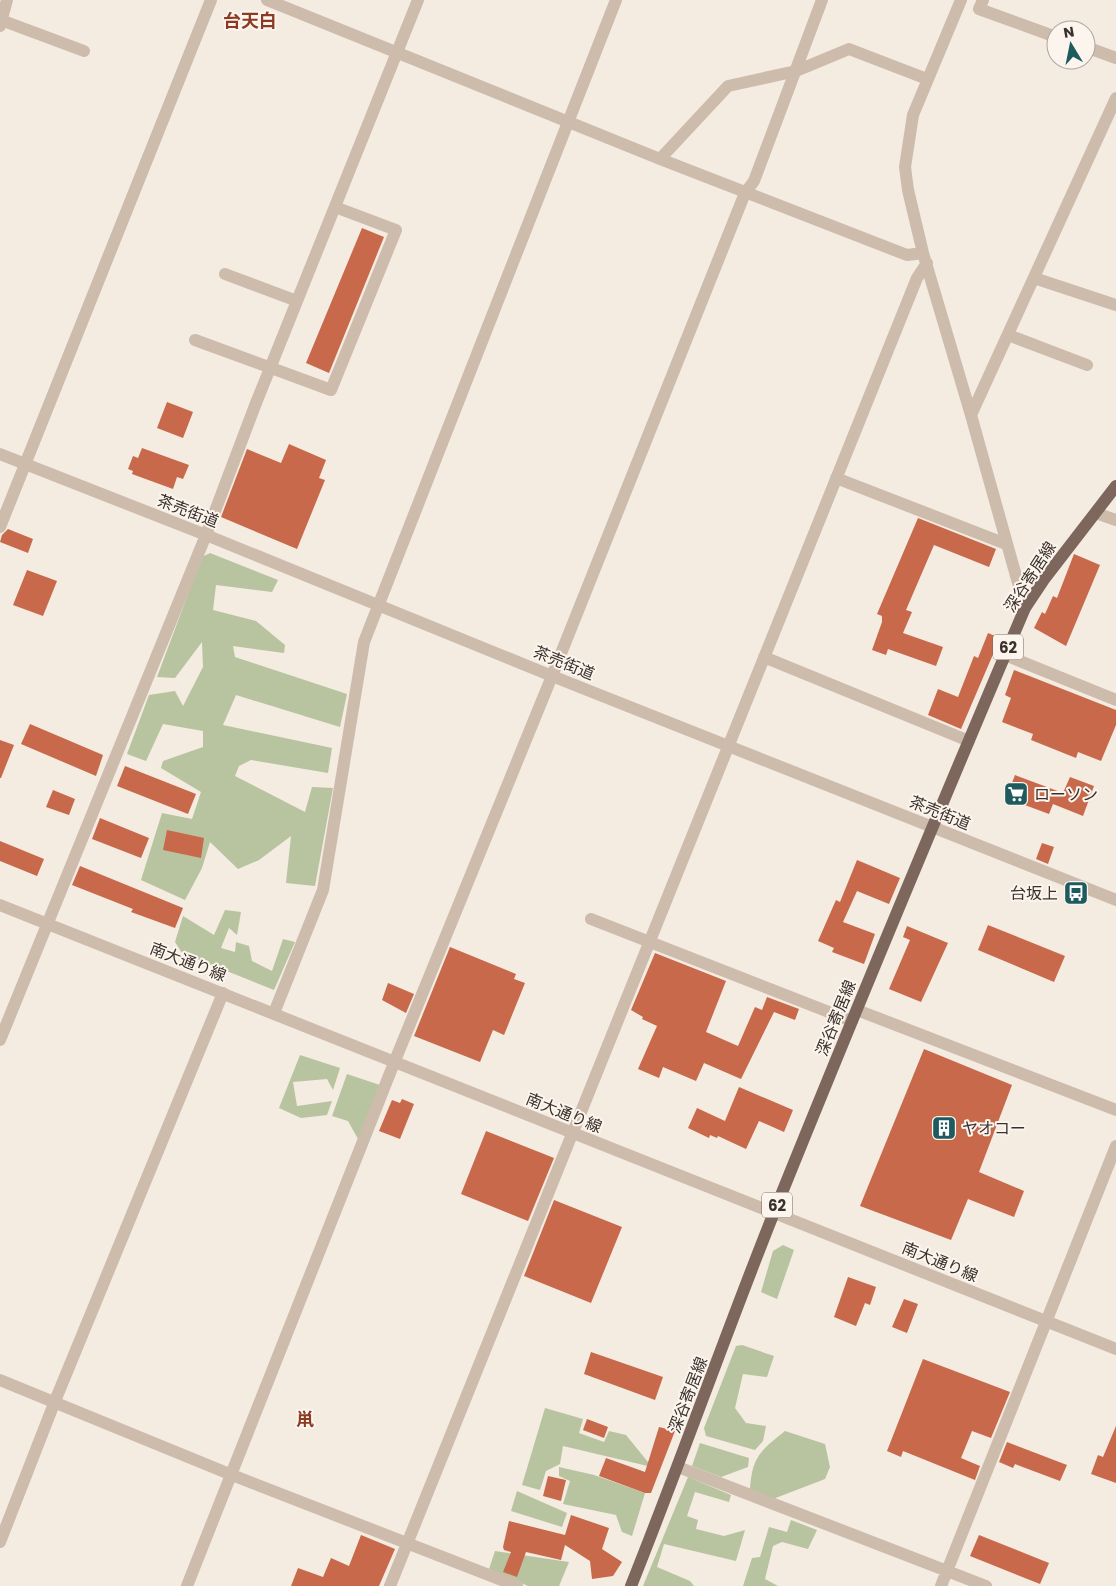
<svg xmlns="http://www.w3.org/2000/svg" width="1116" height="1586" viewBox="0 0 1116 1586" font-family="Poppins,'Noto Sans JP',sans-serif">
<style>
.green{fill:#b8c4a0}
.building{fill:#c8694b}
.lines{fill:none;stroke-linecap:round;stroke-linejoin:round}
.minor{stroke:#cdbbac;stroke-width:12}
.major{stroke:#7d675c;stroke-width:12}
.labels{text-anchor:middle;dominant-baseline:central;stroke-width:4;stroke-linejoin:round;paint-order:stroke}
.shield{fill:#fbf5ee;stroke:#756b66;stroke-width:1}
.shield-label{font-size:15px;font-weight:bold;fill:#3b302b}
.street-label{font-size:16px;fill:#3b302b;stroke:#fbf5ee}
.poi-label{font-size:16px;fill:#3b302b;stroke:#fbf5ee;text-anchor:start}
.neighbourhood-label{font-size:18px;font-weight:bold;fill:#8c3b22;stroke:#fbf5ee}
</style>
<rect width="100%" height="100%" fill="#f4ebe1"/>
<path class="green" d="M210 553 278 580 272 592 216 585 213 610 256 621 285 645 284 653 233 646 235 657 347 694 340 727 236 695 223 725 332 748 328 773 251 760 239 766 235 776 305 812 312 787 333 788 315 886 286 883 291 836 259 860 238 869 210 842 202 868 185 900 141 880 162 813 192 819 201 792 161 768 163 761 203 747V731L163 724 146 761 127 754 149 695 175 691 183 706 203 667 202 642 175 678 157 677 202 557Z
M225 910 241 912 237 935 229 928 221 948 235 952 236 942 249 946 252 961 272 971 283 939 295 942 274 990 182 953 175 942 183 916 214 935Z
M300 1055 340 1068 333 1090 327 1079 293 1082 297 1106 332 1101 327 1115 301 1118 279 1108Z
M347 1074 380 1085 358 1139 348 1121 332 1116Z
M783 1245 794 1250 777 1299 761 1292 773 1251Z
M742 1345 774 1356 767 1377 743 1374 735 1408 746 1423 766 1426 763 1441 755 1450 706 1436 704 1428 736 1346Z
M545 1408 583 1419 579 1433 604 1442 609 1431 626 1435 652 1467 563 1446 560 1464 546 1471 540 1490 522 1485Z
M785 1431 825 1444 830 1467 825 1479 773 1499 750 1490C752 1457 760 1451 785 1431Z
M700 1443 749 1458 748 1467 721 1477 692 1466Z
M559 1467 594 1475 645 1493 632 1536 622 1532 616 1515 563 1504 570 1481 559 1476Z
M688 1477 731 1495 729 1502 695 1492 687 1516 698 1520 696 1529 724 1536 745 1530 736 1561 664 1544 657 1567 690 1581 694 1586H643Z
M517 1491 567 1513 562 1527 511 1511Z
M791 1520 817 1530 808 1549 782 1542 773 1546 765 1579 778 1586H743L752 1558 760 1557 769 1527 787 1532Z
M495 1551 569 1562 559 1586H528L489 1569Z"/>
<path class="building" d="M362 228 384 237 329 373 306 363Z
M167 402 193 412 183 438 157 428Z
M289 444 326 460 319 478 325 480 297 549 221 517 247 449 281 463Z
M142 448 189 465 183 479 177 477 173 489 132 474 133 471 128 469 133 456 138 458Z
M918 518 996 549 989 567 934 545 906 610 912 612 903 633 943 647 936 666 888 649 886 655 872 650 882 622V616L877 614Z
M8 529 33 539 28 553 0 542 2 535Z
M1074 554 1100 565 1066 646 1034 628 1042 612 1045 614 1053 596 1057 598Z
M27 570 57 581 43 616 13 605Z
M988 633 1000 638 961 729 928 715 938 689 958 697 974 656 978 658Z
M1014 670 1116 710V725L1101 761 1078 752 1076 758 1031 740 1033 734 1002 722 1011 698 1005 695Z
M30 724 103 755 96 776 21 744Z
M0 740 14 745 1 778H0Z
M125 766 196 794 188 814 117 786Z
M1015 775 1063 793 1070 777 1094 786 1083 816 1053 804 1049 814 1006 798Z
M53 790 75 799 69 815 46 807Z
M100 818 149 838 141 858 92 839Z
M167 830 204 838 201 858 163 850Z
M0 841 44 859 37 876 0 861Z
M1042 843 1054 847 1048 864 1036 859Z
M857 860 900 878 889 904 857 891 843 922 875 934 864 964 832 952 834 948 818 941 836 900 840 902Z
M80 866 183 908 175 928 131 912 133 909 72 885Z
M988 925 1065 956 1054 982 978 950Z
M907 926 948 943 921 1002 889 989 910 940 903 937Z
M450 947 516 974 514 979 525 983 504 1035 493 1030 480 1062 414 1036Z
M655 953 726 981 706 1032 738 1046 755 1007 762 1010 767 997 799 1009 795 1020 774 1012 741 1079 704 1063 696 1081 663 1067 659 1078 638 1069 657 1026 642 1019 643 1017 631 1010Z
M388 983 414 994 406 1013 382 1000Z
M924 1049 1012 1085 979 1172 1024 1191 1014 1217 968 1199 951 1240 860 1206Z
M739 1087 793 1110 784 1132 759 1121 746 1149 718 1136 717 1138 710 1135 709 1138 688 1128 697 1108 725 1121Z
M402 1099 414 1104 400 1139 379 1131 392 1100 400 1103Z
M486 1131 554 1158 528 1221 461 1194Z
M554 1200 622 1227 591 1303 524 1276Z
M848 1277 876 1287 870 1305 865 1303 856 1326 834 1317Z
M904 1299 918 1304 907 1333 892 1327Z
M591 1352 663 1377 655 1400 584 1374Z
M923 1359 1010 1392 991 1438 972 1431 961 1458 980 1466 975 1480 903 1451 901 1457 887 1451Z
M587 1419 608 1427 604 1438 583 1430Z
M1116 1426V1483L1091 1474 1098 1455 1103 1457Z
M659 1427 675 1431 651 1493H645L599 1476 606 1458 645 1472Z
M1007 1442 1067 1465 1060 1481 1015 1464 1013 1468 999 1462Z
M548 1476 566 1480 561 1501 543 1496Z
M571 1515 609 1528 602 1549 622 1562 613 1576 592 1579 590 1561 565 1545 561 1560 526 1552 517 1577 503 1572 511 1552 504 1550 503 1547 509 1521 565 1535Z
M361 1535 395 1549 379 1586H291L298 1568 323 1577 331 1558 349 1566Z
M979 1535 1049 1563 1040 1584 970 1556Z"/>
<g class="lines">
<path class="minor" d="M267 0 660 159 907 255 923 253
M961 0 913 115 905 167 908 190 923 253 971 415 1025 608
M983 0 979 9 1056 37
M1 20 84 51
M0 26 7 0
M1086 47 1116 58
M660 159 728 86 796 71 849 49 927 79
M225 274 297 301
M1034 278 1116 305
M1008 335 1087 365
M195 340 331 390 396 230 335 207
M971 415 1116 98
M0 454 206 535 552 676 1116 900
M836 478 1006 544
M1096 513 1116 520
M0 527 211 0
M1005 655 1116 700
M764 657 969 741
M0 905 1116 1349
M591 919 852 1021
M857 1010 1116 1110
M274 1013 323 890 364 642 616 0
M0 1040 206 535 256 403 418 0
M0 1380 232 1475 517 1586
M678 1467 986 1586
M0 1542 55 1401 223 993
M187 1586 394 1063 552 676 745 193 754 181 822 0
M390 1586 917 278 927 263
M941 1586 1116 1146"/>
<path class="major" d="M631 1586C681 1461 725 1335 775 1210 856 1009 940 808 1025 608L1045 578 1116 486"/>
</g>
<defs>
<symbol id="supermarket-square" viewBox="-11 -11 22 22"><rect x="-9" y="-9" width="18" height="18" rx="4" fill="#1f5a5e" stroke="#fbf5ee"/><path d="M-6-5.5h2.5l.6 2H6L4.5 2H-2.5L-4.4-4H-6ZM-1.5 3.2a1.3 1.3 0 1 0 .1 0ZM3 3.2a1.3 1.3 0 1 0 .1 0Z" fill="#fff"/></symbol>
<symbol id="bus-square" viewBox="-11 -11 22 22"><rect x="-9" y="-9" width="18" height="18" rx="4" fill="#1f5a5e" stroke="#fbf5ee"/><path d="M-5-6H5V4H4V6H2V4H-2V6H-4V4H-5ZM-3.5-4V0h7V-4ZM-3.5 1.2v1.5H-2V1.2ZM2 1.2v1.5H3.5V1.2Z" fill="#fff"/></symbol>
<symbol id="building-square" viewBox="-11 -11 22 22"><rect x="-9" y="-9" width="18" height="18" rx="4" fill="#1f5a5e" stroke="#fbf5ee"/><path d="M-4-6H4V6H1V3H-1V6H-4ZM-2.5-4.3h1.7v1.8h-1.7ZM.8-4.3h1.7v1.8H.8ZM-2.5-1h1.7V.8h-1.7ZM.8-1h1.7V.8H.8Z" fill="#fff"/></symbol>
</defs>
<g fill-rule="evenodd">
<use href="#supermarket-square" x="1002" y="780" width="28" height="28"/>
<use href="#bus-square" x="1062" y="879" width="28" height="28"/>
<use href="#building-square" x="930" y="1114" width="28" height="28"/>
</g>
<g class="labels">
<g class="shield">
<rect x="993" y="634.5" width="30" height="25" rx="4"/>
<rect x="762" y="1192.5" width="30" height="25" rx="4"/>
</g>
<g class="shield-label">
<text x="1008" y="647">62</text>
<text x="777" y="1205">62</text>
</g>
<g class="street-label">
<text transform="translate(188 511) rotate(21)">茶売街道</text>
<text transform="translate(1030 577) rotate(-57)">深谷寄居線</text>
<text transform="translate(564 663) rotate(22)">茶売街道</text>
<text transform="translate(940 813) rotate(22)">茶売街道</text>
<text transform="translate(188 962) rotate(21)">南大通り線</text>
<text transform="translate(836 1018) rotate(-68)">深谷寄居線</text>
<text transform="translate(564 1113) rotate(22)">南大通り線</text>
<text transform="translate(940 1262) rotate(22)">南大通り線</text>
<text transform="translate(688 1395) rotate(-69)">深谷寄居線</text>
</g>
<g class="poi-label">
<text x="1034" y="794">ローソン</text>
<text x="1058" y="893" text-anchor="end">台坂上</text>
<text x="962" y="1128">ヤオコー</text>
</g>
<g class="neighbourhood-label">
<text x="250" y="20">台天白</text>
<text x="305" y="1419">鼡</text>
</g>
</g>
<g transform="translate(1071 45) rotate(350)"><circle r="24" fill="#fbf5ee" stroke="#aea6a0"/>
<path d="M0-4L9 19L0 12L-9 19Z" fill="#1f5a5e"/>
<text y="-8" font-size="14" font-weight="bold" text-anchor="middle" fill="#3b302b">N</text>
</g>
</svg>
